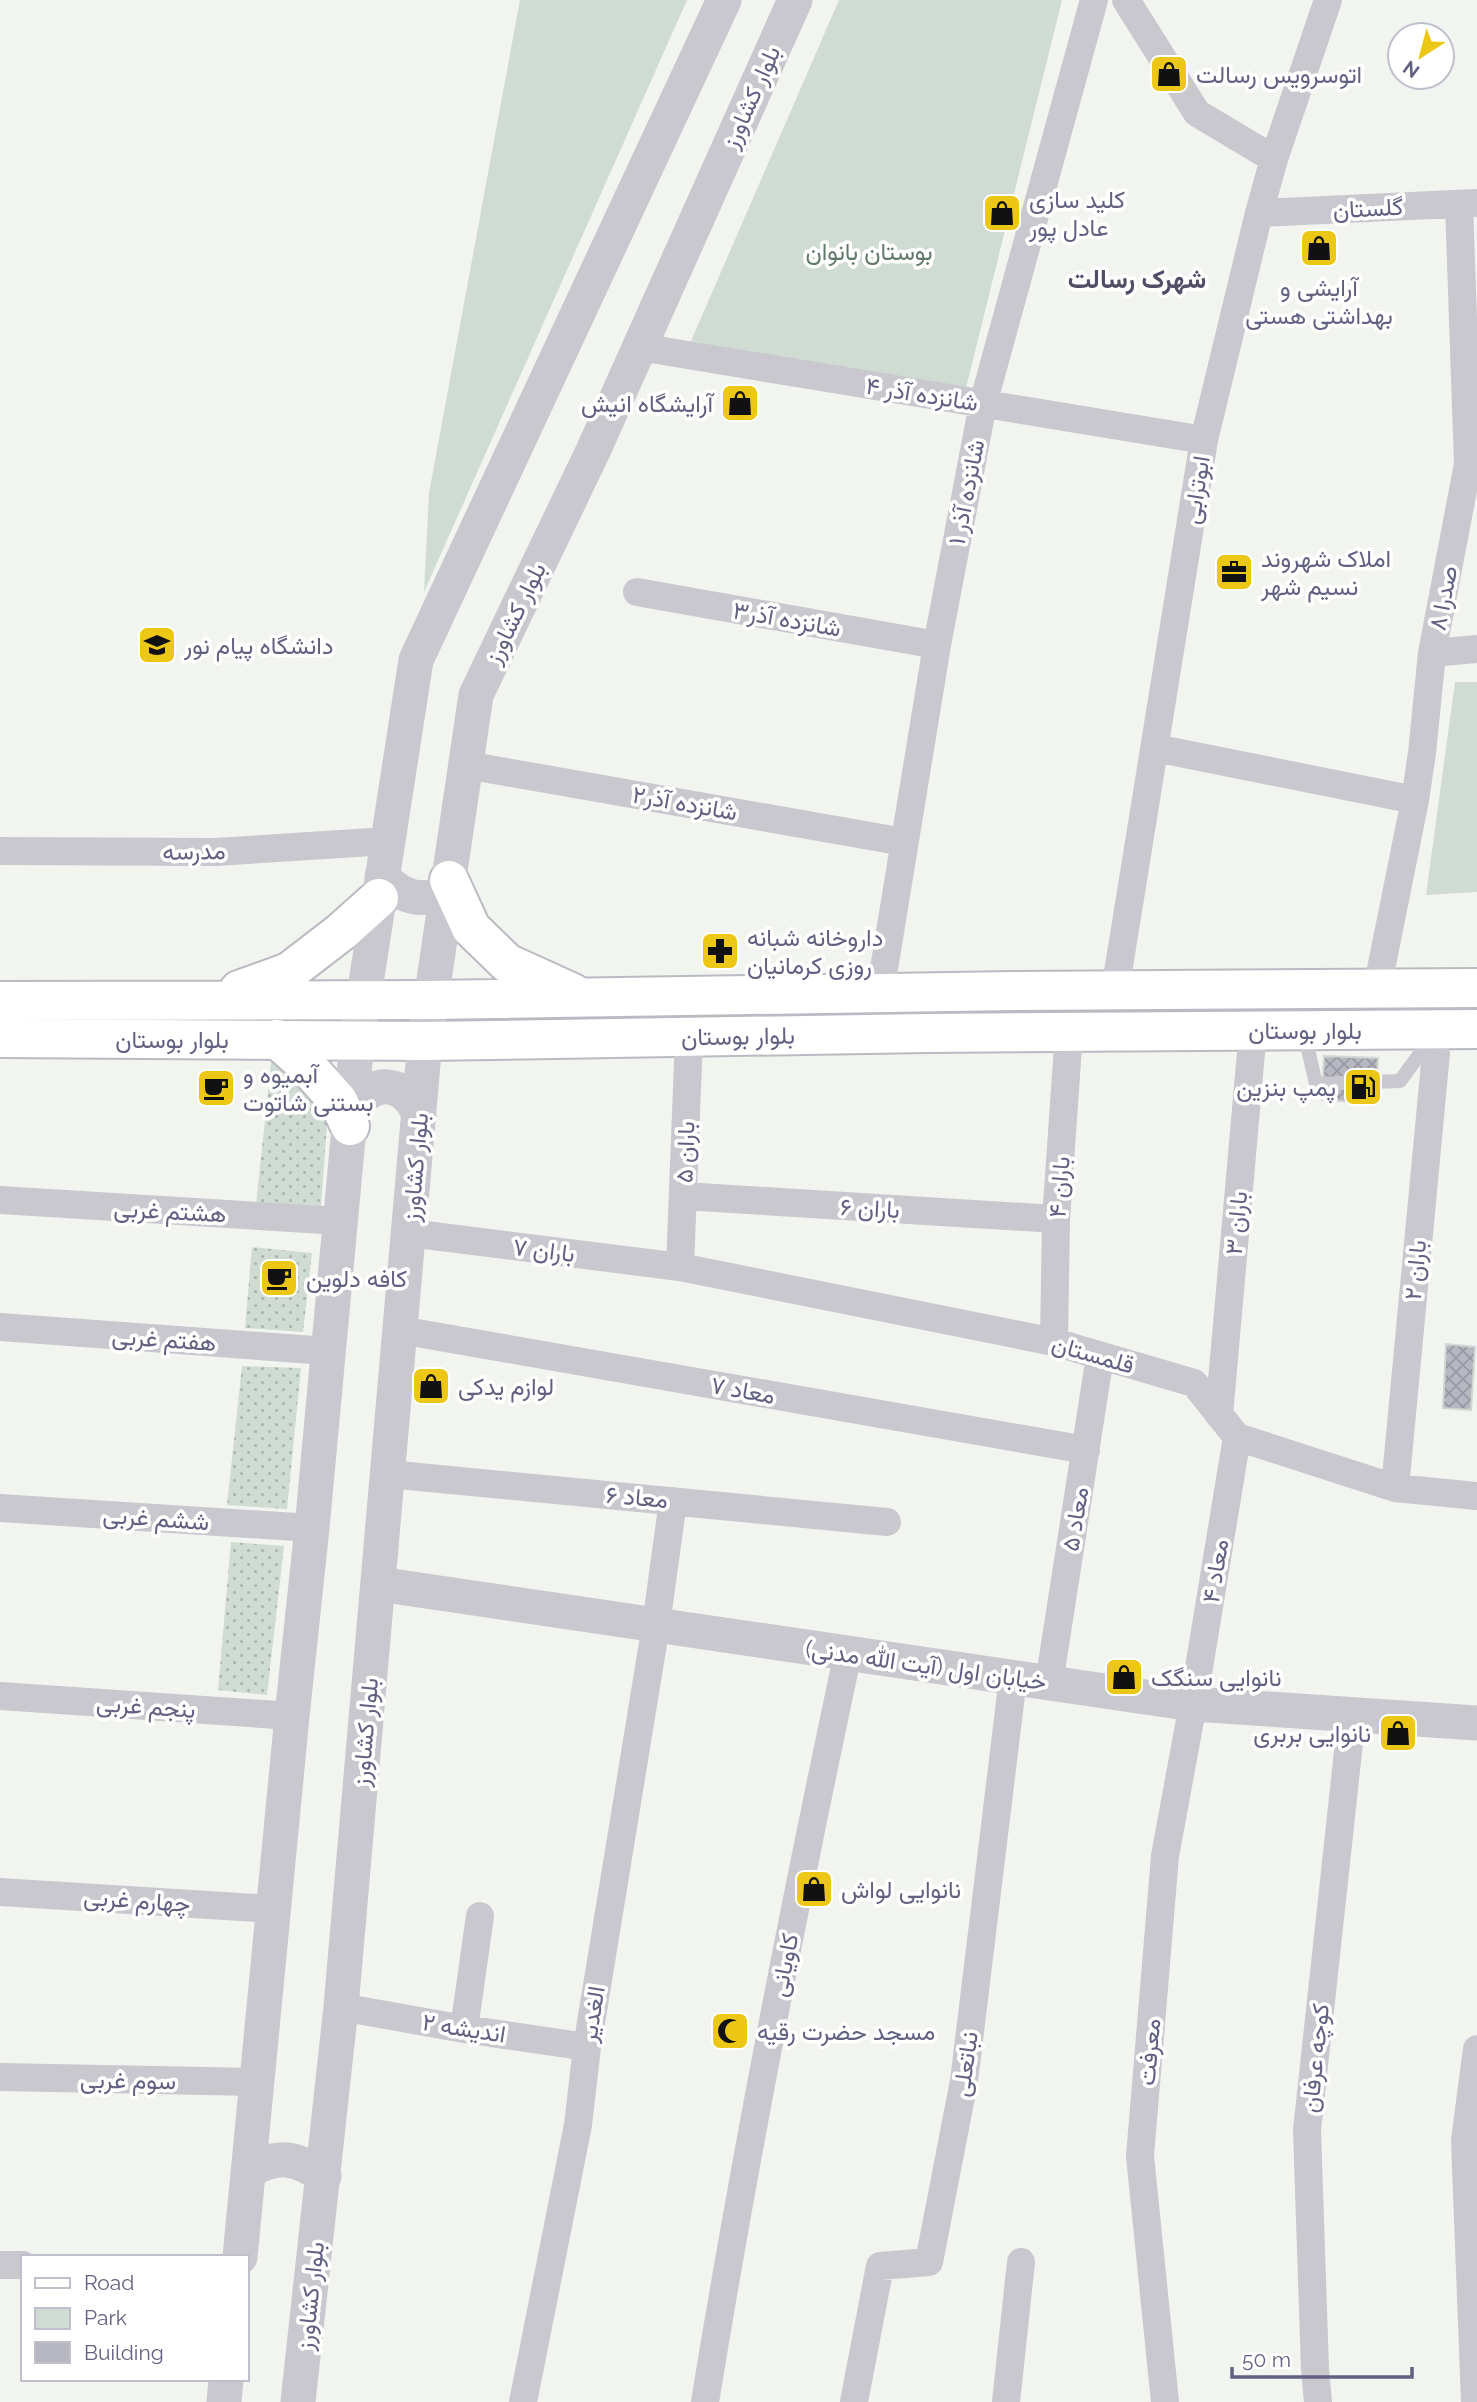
<svg xmlns="http://www.w3.org/2000/svg" width="1477" height="2402" viewBox="0 0 1477 2402" font-family="Raleway,Vazirmatn,sans-serif">
<style>
.grass{fill:url(#grass-dots)}
.park{fill:#d0dbd3}
.building{fill:url(#building-cross-hatch);stroke:#d3d5d2;stroke-width:2}
.lines{fill:none;stroke-linecap:round;stroke-linejoin:round}
.secondary-casing{stroke:#babac2;stroke-width:42}
.service{stroke:#c8c8ce;stroke-width:14}
.minor{stroke:#c8c8ce;stroke-width:28}
.tertiary{stroke:#c8c8ce;stroke-width:35}
.secondary{stroke:#fff;stroke-width:38}
.labels{text-anchor:middle;dominant-baseline:central;stroke-width:7;stroke-linejoin:round;paint-order:stroke}
.poi-label{font-size:24px;fill:#626182;stroke:#fff;text-anchor:start}
.street-label{font-size:24px;fill:#626182;stroke:#fff}
.park-label{font-size:24px;fill:#60796a;stroke:#fff}
.neighbourhood-label{font-size:26px;font-weight:bold;fill:#504f67;stroke:#fff}
</style>
<defs>
<pattern id="grass-dots" width="8" height="8" patternUnits="userSpaceOnUse" patternTransform="scale(1.75)"><rect width="8" height="8" fill="#d0dbd3"/><path d="M2 2h.1M6 6h.1" fill="none" stroke="#acb5b1" stroke-width="1.8" stroke-linecap="round"/></pattern>
<pattern id="building-cross-hatch" width="8" height="8" patternUnits="userSpaceOnUse" patternTransform="scale(1.75)"><rect width="8" height="8" fill="#b6b7c1"/><path d="M0 0l8 8M0 8l8-8" fill="none" stroke="#9798a2"/></pattern>
</defs>
<rect width="100%" height="100%" fill="#f1f4ef"/>
<path class="grass" d="M272 1056 332 1058 321 1206 256 1204Z
M252 1247 312 1253 303 1332 245 1328Z
M242 1366 301 1368 287 1509 227 1505Z
M231 1542 284 1546 267 1695 218 1690Z"/>
<path class="park" d="M520 0H687L424 592 429 493Z
M839 0H1062L962 404 691 341Z
M1455 682H1477V892L1426 895Z"/>
<path class="building" d="M1324 1056 1378 1058 1376 1103 1322 1100Z
M1446 1344 1475 1347 1471 1410 1443 1408Z"/>
<g class="lines">
<defs>
<path id="secondary" d="M449 880 471 928 507 963 573 993
M239 990 289 972 341 932 379 898
M0 1001 431 1000 1013 991 1477 988
M0 1038 425 1041 927 1033 1477 1029
M277 1039 304 1063 338 1101 350 1126"/>
</defs>
<use href="#secondary" class="secondary-casing"/>
<path class="service" d="M1304 1032 1316 1084 1400 1081 1433 1036"/>
<path class="minor" d="M1126 0 1197 113 1274 159
M1259 213 1476 203
M639 347 1204 440
M637 592 937 645
M1432 653 1477 649
M1155 748 1415 800
M466 765 904 842
M0 851 216 852 388 841
M1377 989 1415 800 1422 753 1432 653 1468 464 1459 204
M1115 991 1204 440 1259 213 1274 159 1328 0
M880 993 937 645 983 404 1094 0
M683 1196 1056 1219
M0 1200 340 1221
M409 1233 680 1267 1054 1342 1194 1383 1237 1437 1395 1488 1477 1496
M680 1267 689 1037
M0 1327 327 1351
M400 1330 1086 1450
M1054 1342 1056 1219 1069 1032
M1219 1415 1253 1030
M388 1474 887 1522
M1395 1488 1436 1053
M0 1508 312 1528
M1049 1683 1100 1356
M0 1696 292 1716
M0 1892 273 1909
M341 2007 464 2029 587 2047
M464 2029 480 1916
M0 2077 256 2082
M0 2265H23
M523 2402 578 2125 587 2047 656 1625 673 1501
M705 2402C746 2151 795 1901 848 1653
M854 2402 880 2266 929 2262 964 2081 1013 1678
M1006 2402 1021 2262
M1165 2402 1140 2156 1165 1856 1193 1704 1237 1437
M1318 2402 1315 2369 1307 2130 1352 1715
M1475 2402 1465 2140 1477 2049"/>
<path class="tertiary" d="M382 876C401 898 421 903 447 892
M352 1112C369 1077 406 1079 419 1115
M378 1584 1193 1704 1477 1723
M248 2171C279 2154 295 2157 324 2176
M240 2257 292 1716 312 1528 357 1041 416 660 724 0
M224 2402 226 2379
M298 2402 341 2007 425 1041 476 695 593 451 795 0"/>
<use href="#secondary" class="secondary"/>
</g>
<defs>
<symbol id="shop-square" viewBox="-11 -11 22 22"><rect x="-9" y="-9" width="18" height="18" rx="4" fill="#edc716" stroke="#fff"/><path d="M-5-2.5h2.3a2.7 3.5 0 0 1 5.4 0H5L5.5 6h-11ZM-1.5-2.5h3a1.5 2.3 0 0 0-3 0Z" fill="#111"/></symbol>
<symbol id="office-square" viewBox="-11 -11 22 22"><rect x="-9" y="-9" width="18" height="18" rx="4" fill="#edc716" stroke="#fff"/><path d="M-6-3h4V-5.5h4V-3h4V5H-6ZM-1-4.5V-3h2v-1.5ZM-6 0V1H6V0Z" fill="#111"/></symbol>
<symbol id="university-square" viewBox="-11 -11 22 22"><rect x="-9" y="-9" width="18" height="18" rx="4" fill="#edc716" stroke="#fff"/><path d="M0-5L7-2L0 1L-7-2ZM-4 1L0 2.5L4 1V4Q0 6-4 4Z" fill="#111"/></symbol>
<symbol id="pharmacy-square" viewBox="-11 -11 22 22"><rect x="-9" y="-9" width="18" height="18" rx="4" fill="#edc716" stroke="#fff"/><path d="M-2-6h4v4h4v4h-4v4h-4v-4h-4v-4h4Z" fill="#111"/></symbol>
<symbol id="fuel-square" viewBox="-11 -11 22 22"><rect x="-9" y="-9" width="18" height="18" rx="4" fill="#edc716" stroke="#fff"/><path d="M-5.5-6h7V0h2V4h1.3V-2.5L3-4.5l.8-.8L6-3V5H2.5V1h-1V6h-7ZM-4.2-4.7v3.2H.2V-4.7Z" fill="#111"/></symbol>
<symbol id="cafe-square" viewBox="-11 -11 22 22"><rect x="-9" y="-9" width="18" height="18" rx="4" fill="#edc716" stroke="#fff"/><path d="M-5.5-4.5H6V0H3Q3 3.5 0 3.5H-2.5Q-5.5 3.5-5.5 0ZM3-3.2v2h1.7v-2ZM-6 4.5H4V6H-6Z" fill="#111"/></symbol>
<symbol id="mosque-square" viewBox="-11 -11 22 22"><rect x="-9" y="-9" width="18" height="18" rx="4" fill="#edc716" stroke="#fff"/><path d="M3.5-4.9A6 6 0 1 0 3.5 4.9A5 5 0 1 1 3.5-4.9Z" fill="#111"/></symbol>
</defs>
<g fill-rule="evenodd">
<use href="#shop-square" x="1147" y="52" width="44" height="44"/>
<use href="#shop-square" x="980" y="191" width="44" height="44"/>
<use href="#shop-square" x="1297" y="226" width="44" height="44"/>
<use href="#shop-square" x="718" y="381" width="44" height="44"/>
<use href="#office-square" x="1212" y="550" width="44" height="44"/>
<use href="#university-square" x="135" y="623" width="44" height="44"/>
<use href="#pharmacy-square" x="698" y="929" width="44" height="44"/>
<use href="#fuel-square" x="1341" y="1065" width="44" height="44"/>
<use href="#cafe-square" x="194" y="1066" width="44" height="44"/>
<use href="#cafe-square" x="257" y="1256" width="44" height="44"/>
<use href="#shop-square" x="409" y="1364" width="44" height="44"/>
<use href="#shop-square" x="1102" y="1655" width="44" height="44"/>
<use href="#shop-square" x="1376" y="1711" width="44" height="44"/>
<use href="#shop-square" x="792" y="1867" width="44" height="44"/>
<use href="#mosque-square" x="708" y="2009" width="44" height="44"/>
</g>
<g class="labels">
<g class="poi-label">
<text x="1196" y="74">اتوسرویس رسالت</text>
<text x="1029" y="199">کلید سازی<tspan x="1029" dy="28">عادل پور</tspan></text>
<text x="1319" y="287" text-anchor="middle">آرایشی و<tspan x="1319" dy="28">بهداشتی هستی</tspan></text>
<text x="713" y="403" text-anchor="end">آرایشگاه انیش</text>
<text x="1261" y="558">املاک شهروند<tspan x="1261" dy="28">نسیم شهر</tspan></text>
<text x="184" y="645">دانشگاه پیام نور</text>
<text x="747" y="937">داروخانه شبانه<tspan x="747" dy="28">روزی کرمانیان</tspan></text>
<text x="243" y="1074">آبمیوه و<tspan x="243" dy="28">بستنی شاتوت</tspan></text>
<text x="1336" y="1087" text-anchor="end">پمپ بنزین</text>
<text x="306" y="1278">کافه دلوین</text>
<text x="458" y="1386">لوازم یدکی</text>
<text x="1151" y="1677">نانوایی سنگک</text>
<text x="1371" y="1733" text-anchor="end">نانوایی بربری</text>
<text x="841" y="1889">نانوایی لواش</text>
<text x="757" y="2031">مسجد حضرت رقیه</text>
</g>
<g class="street-label">
<text transform="translate(751 97) rotate(-66)">بلوار کشاورز</text>
<text transform="translate(1368 208) rotate(-3)">گلستان</text>
<text transform="translate(922 394) rotate(9)">شانزده آذر ۴</text>
<text transform="translate(1196 490) rotate(-81)">ابوترابی</text>
<text transform="translate(966 492) rotate(-79)">شانزده آذر ۱</text>
<text transform="translate(1443 598) rotate(-79)">صدرا ۸</text>
<text transform="translate(515 613) rotate(-64)">بلوار کشاورز</text>
<text transform="translate(787 619) rotate(10)">شانزده آذر۳</text>
<text transform="translate(685 803) rotate(10)">شانزده آذر۲</text>
<text transform="translate(194 851) rotate(-1)">مدرسه</text>
<text x="1305" y="1030">بلوار بوستان</text>
<text transform="translate(738 1036) rotate(-1)">بلوار بوستان</text>
<text x="172" y="1039">بلوار بوستان</text>
<text transform="translate(685 1152) rotate(-88)">باران ۵</text>
<text transform="translate(415 1167) rotate(-85)">بلوار کشاورز</text>
<text transform="translate(1059 1187) rotate(-86)">باران ۴</text>
<text transform="translate(870 1208) rotate(3)">باران ۶</text>
<text transform="translate(170 1211) rotate(3)">هشتم غربی</text>
<text transform="translate(1236 1223) rotate(-85)">باران ۳</text>
<text transform="translate(544 1250) rotate(7)">باران ۷</text>
<text transform="translate(1415 1270) rotate(-85)">باران ۲</text>
<text transform="translate(164 1339) rotate(4)">هفتم غربی</text>
<text transform="translate(1093 1354) rotate(16)">قلمستان</text>
<text transform="translate(743 1390) rotate(10)">معاد ۷</text>
<text transform="translate(637 1497) rotate(5)">معاد ۶</text>
<text transform="translate(156 1518) rotate(4)">ششم غربی</text>
<text transform="translate(1075 1519) rotate(-81)">معاد ۵</text>
<text transform="translate(1215 1571) rotate(-81)">معاد ۴</text>
<text transform="translate(926 1665) rotate(8)">خیابان اول (آیت الله مدنی)</text>
<text transform="translate(146 1706) rotate(4)">پنجم غربی</text>
<text transform="translate(365 1732) rotate(-85)">بلوار کشاورز</text>
<text transform="translate(137 1900) rotate(4)">چهارم غربی</text>
<text transform="translate(784 1965) rotate(-79)">کاویانی</text>
<text transform="translate(592 2014) rotate(-81)">الغدیر</text>
<text transform="translate(464 2028) rotate(9)">اندیشه ۲</text>
<text transform="translate(1149 2052) rotate(-85)">معرفت</text>
<text transform="translate(1315 2058) rotate(-84)">کوچه عرفان</text>
<text transform="translate(965 2064) rotate(-82)">نباتعلی</text>
<text transform="translate(128 2080) rotate(1)">سوم غربی</text>
<text transform="translate(310 2296) rotate(-84)">بلوار کشاورز</text>
</g>
<g class="park-label">
<text x="869" y="251">بوستان بانوان</text>
</g>
<g class="neighbourhood-label">
<text x="1137" y="279">شهرک رسالت</text>
</g>
</g>
<rect x="21" y="2255" width="228" height="126" fill="#ffffff" stroke="#c0c0cd" stroke-width="2"/>
<rect x="35" y="2278" width="35" height="10" fill="#ffffff" stroke="#c0c0cd" stroke-width="2"/>
<text x="84" y="2290" font-size="21" fill="#626182">Road</text>
<rect x="35" y="2308" width="35" height="21" fill="#d0dbd3" stroke="#c0c0cd" stroke-width="2"/>
<text x="84" y="2325" font-size="21" fill="#626182">Park</text>
<rect x="35" y="2342" width="35" height="21" fill="#b6b7c1" stroke="#c0c0cd" stroke-width="2"/>
<text x="84" y="2360" font-size="21" fill="#626182">Building</text>
<g transform="translate(1421 56) rotate(216)"><circle r="33" fill="#ffffff" stroke="#c0c0cd" stroke-width="2"/>
<path d="M0-5L12 26L0 18L-12 26Z" fill="#edc716"/>
<text y="-10" font-size="19" font-weight="bold" text-anchor="middle" fill="#626182">N</text>
</g>
<path d="M1232 2367v10h180v-10" fill="none" stroke="#626182" stroke-width="3.5"/>
<text x="1242" y="2367" font-size="21" fill="#626182" stroke="#ffffff" stroke-width="5" paint-order="stroke">50 m</text>
</svg>
